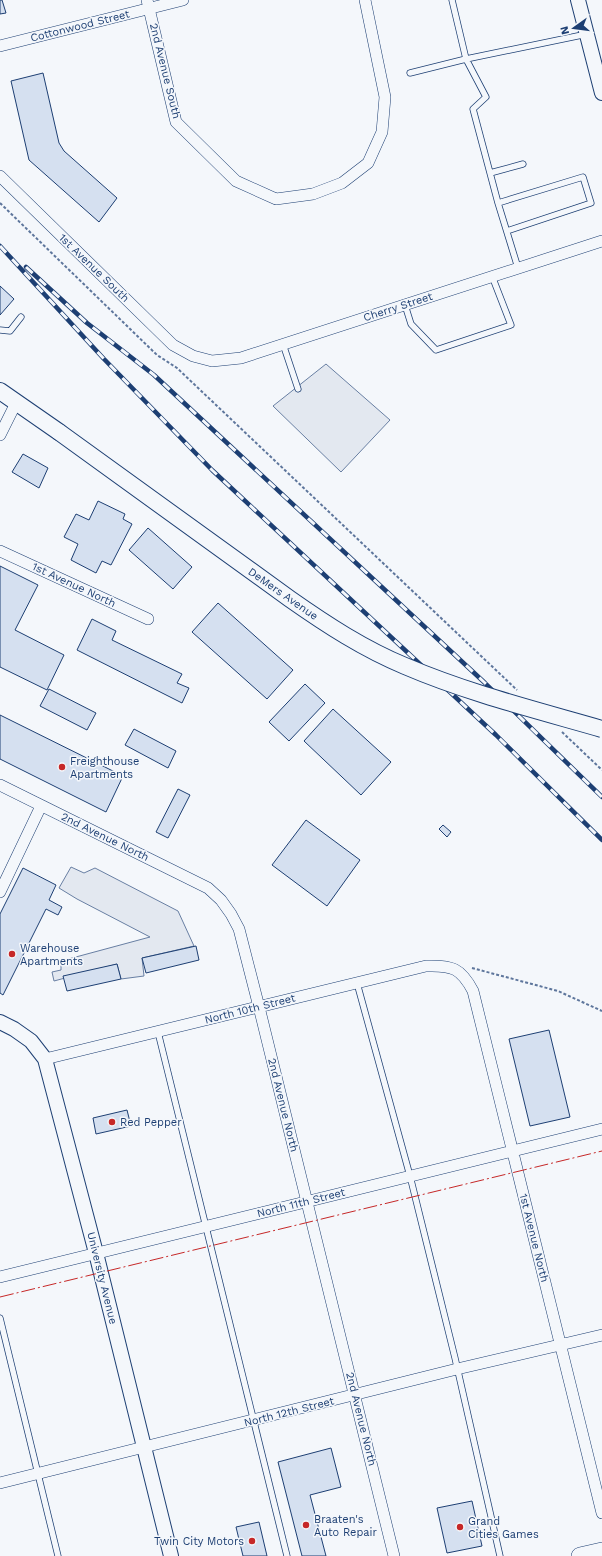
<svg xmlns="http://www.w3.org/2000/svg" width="602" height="1556" viewBox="0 0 602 1556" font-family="'Work Sans',sans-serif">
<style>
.parking{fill:#e3e8f0;stroke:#687fa3}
.building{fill:#d5e0f0;stroke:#1d3f73}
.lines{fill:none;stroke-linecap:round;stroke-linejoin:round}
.service-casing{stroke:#1d3f73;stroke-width:7}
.minor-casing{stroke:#1d3f73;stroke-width:12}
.tertiary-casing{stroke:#1d3f73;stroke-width:16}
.secondary-casing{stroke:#1d3f73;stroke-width:18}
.primary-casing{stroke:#1d3f73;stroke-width:18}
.path{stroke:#5e769c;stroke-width:2;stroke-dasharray:3 2;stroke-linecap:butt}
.service{stroke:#f4f7fb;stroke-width:5.5}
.minor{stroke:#f4f7fb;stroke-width:11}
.tertiary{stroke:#f4f7fb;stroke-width:14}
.secondary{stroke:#f4f7fb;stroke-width:16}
.primary{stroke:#f4f7fb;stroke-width:17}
.rail-casing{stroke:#1d3f73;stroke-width:4.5}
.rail{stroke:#f4f7fb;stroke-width:3;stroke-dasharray:9;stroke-linecap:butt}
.secondary-bridge-casing{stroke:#1d3f73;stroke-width:18;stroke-linecap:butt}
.secondary-bridge{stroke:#f4f7fb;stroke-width:16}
.power{stroke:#c62828;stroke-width:1;stroke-dasharray:14 3 2 3;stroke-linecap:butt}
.poi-dot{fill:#c62828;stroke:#f4f7fb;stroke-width:1.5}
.labels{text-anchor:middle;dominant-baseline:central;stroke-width:3;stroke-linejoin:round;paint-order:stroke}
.street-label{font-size:11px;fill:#1d3f73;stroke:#f4f7fb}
.poi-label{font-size:11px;fill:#1d3f73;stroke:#f4f7fb;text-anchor:start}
</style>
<rect width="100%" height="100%" fill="#f4f7fb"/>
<path class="parking" d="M326 364 390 420 341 472 273 406Z
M71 867 84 873 95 868 178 911 194 946 142 958 144 976 121 979 117 964 54 981 52 972 61 970V961L150 937 77 899 59 888Z"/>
<path class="building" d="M0 0H2L6 13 0 14Z
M43 73 59 143 64 151 117 198 99 222 29 160 11 81Z
M0 286 14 299 0 315Z
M23 454 48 468 39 488 12 472Z
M98 501 125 514 123 519 132 524 111 565 102 561 96 573 71 560 78 544 64 537 76 514 89 520Z
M148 528 192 567 173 589 129 550Z
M0 566 38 585 15 630 64 655 47 690 0 667Z
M218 603 293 670 267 699 192 632Z
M92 619 116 631 112 640 182 674 177 683 189 688 182 703 77 650Z
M305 684 325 703 289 741 269 722Z
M49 689 96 713 87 730 40 706Z
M333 709 391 762 361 795 304 741Z
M0 715 123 776 106 812 0 759Z
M134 729 176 751 168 768 125 745Z
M178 789 190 795 168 838 156 832Z
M306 820 360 860 327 906 272 865Z
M443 825 451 832 447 837 439 829Z
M23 868 56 885 49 900 62 907 58 915 46 909 3 995 0 993V914Z
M196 946 199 960 146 973 142 958Z
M117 964 121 979 67 991 63 976Z
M549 1030 570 1117 530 1126 509 1039Z
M127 1110 131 1126 96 1134 93 1118Z
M331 1448 341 1487 310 1495 326 1556H302L278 1462Z
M472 1501 482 1546 447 1553 437 1508Z
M259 1522 267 1556H243L236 1527Z"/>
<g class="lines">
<defs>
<path id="service" d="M452 0 466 59 587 34
M410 73 466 59 486 97 473 109 498 203 583 177 591 203 507 231
M490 173 523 164
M498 203 518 268
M405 305 411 324 436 350 511 325 492 276
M0 330 10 331 21 317
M283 344 298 389
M357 983 410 1176 455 1358 500 1556
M158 1032 287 1556
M0 1318 58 1556"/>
<path id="minor" d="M147 0 176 122 236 181 276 199 313 194 342 183 368 163 382 132 385 97 365 0
M0 46 183 0
M0 176 173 345 193 356 212 361 241 358 602 241
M0 435 16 403
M0 551 148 619
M0 785 208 888 221 900 231 914 239 929 259 1007 394 1556
M0 892 41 806
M45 1059 426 966C452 965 461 968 473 991L602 1513
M0 1277 602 1129
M0 1483 457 1369 602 1335"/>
<path id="tertiary" d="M578 0 602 93
M0 1022 14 1029 31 1041 45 1059 96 1253 171 1556"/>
<path id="secondary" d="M0 391 59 432"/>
<path id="primary" d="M580 1556 602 1551"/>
</defs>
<use href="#service" class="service-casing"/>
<use href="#minor" class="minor-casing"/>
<use href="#tertiary" class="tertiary-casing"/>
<use href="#secondary" class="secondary-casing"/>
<use href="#primary" class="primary-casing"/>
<path class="path" d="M0 203 157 355 177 368 517 690
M562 732 602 770
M472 968 558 991 602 1011"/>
<use href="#service" class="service"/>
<use href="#minor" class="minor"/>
<use href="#tertiary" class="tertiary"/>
<use href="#secondary" class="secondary"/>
<use href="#primary" class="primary"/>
<defs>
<path id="rail" d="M0 246 104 359 212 470 496 735 602 840
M26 267 87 323 154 375 485 683 602 797"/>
</defs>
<use href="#rail" class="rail-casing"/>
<use href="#rail" class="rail"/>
<defs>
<path id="secondary-bridge" d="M59 432 290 599C327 625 364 649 405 666 468 693 536 710 602 729"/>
</defs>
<use href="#secondary-bridge" class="secondary-bridge-casing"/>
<use href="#secondary-bridge" class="secondary-bridge"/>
<path class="power" d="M0 1297 602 1151"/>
</g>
<g class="poi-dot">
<circle cx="62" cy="767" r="4"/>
<circle cx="12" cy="954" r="4"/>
<circle cx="112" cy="1122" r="4"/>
<circle cx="306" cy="1525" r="4"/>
<circle cx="460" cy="1527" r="4"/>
<circle cx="252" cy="1541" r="4"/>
</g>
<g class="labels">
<g class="street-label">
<text transform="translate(80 26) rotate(-14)">Cottonwood Street</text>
<text transform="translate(165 71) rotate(76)">2nd Avenue South</text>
<text transform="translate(94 268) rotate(44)">1st Avenue South</text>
<text transform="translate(398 307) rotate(-18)">Cherry Street</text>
<text transform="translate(74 585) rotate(25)">1st Avenue North</text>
<text transform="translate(283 594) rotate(35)">DeMers Avenue</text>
<text transform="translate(105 837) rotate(26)">2nd Avenue North</text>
<text transform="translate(250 1009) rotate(-14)">North 10th Street</text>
<text transform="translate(283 1105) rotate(76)">2nd Avenue North</text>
<text transform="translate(301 1203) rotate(-14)">North 11th Street</text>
<text transform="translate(534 1238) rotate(76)">1st Avenue North</text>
<text transform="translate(102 1278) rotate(76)">University Avenue</text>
<text transform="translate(289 1412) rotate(-14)">North 12th Street</text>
<text transform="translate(361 1419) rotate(76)">2nd Avenue North</text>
</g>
<g class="poi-label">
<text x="70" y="761">Freighthouse<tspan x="70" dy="13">Apartments</tspan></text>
<text x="20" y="948">Warehouse<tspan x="20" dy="13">Apartments</tspan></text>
<text x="120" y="1122">Red Pepper</text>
<text x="314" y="1519">Braaten's<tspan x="314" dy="13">Auto Repair</tspan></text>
<text x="468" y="1521">Grand<tspan x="468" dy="13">Cities Games</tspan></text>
<text x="244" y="1541" text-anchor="end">Twin City Motors</text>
</g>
</g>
<g transform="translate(574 28) rotate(256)" stroke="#f4f7fb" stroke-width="3" paint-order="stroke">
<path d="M0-3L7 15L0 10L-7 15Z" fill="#1d3f73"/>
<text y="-6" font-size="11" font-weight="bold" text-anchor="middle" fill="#1d3f73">N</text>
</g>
</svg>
